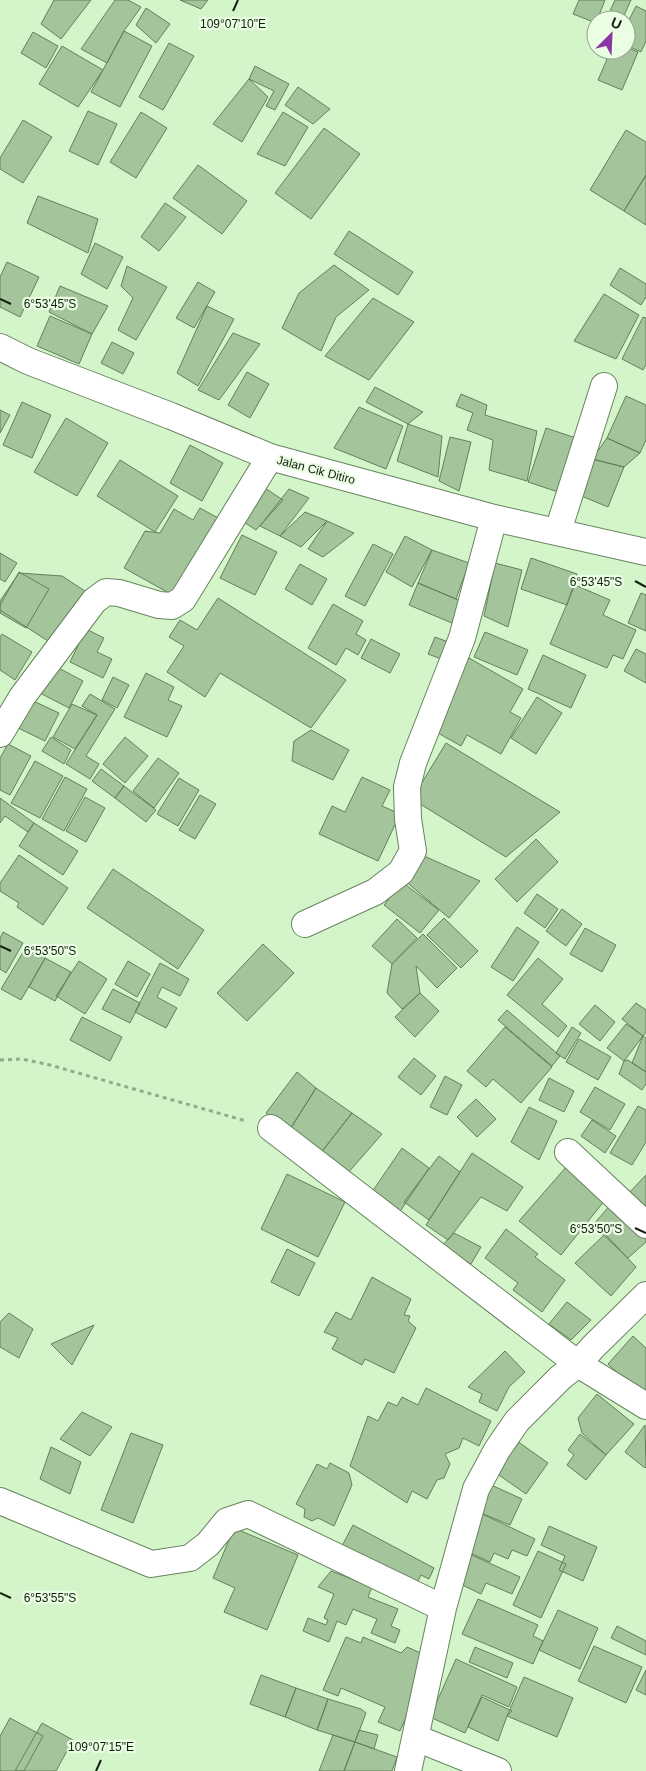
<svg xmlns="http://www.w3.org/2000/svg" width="646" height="1771" viewBox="0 0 646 1771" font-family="Helvetica,sans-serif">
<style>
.building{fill:#a4c49b;stroke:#63805a}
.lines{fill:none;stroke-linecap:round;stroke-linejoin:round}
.street-casing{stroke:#67845e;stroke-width:28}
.path{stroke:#92ab8a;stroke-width:3;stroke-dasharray:4 4;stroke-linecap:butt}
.street{stroke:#fff;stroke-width:26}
.ticks{fill:none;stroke:#131f10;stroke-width:2}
.labels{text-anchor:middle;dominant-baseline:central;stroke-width:4.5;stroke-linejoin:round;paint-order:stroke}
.street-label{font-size:12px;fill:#131f10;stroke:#eafee4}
.ticks-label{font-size:12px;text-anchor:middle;fill:#131f10;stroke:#eafee4;stroke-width:4.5;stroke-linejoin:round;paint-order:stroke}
</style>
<rect width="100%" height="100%" fill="#d4f5ca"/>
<path class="building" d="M54 0H91L61 39 41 24Z
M115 0H128L141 7 124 31 107 63 81 49Z
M180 0H208L201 9Z
M579 0H605L596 23 573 14Z
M615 0H631L622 20H606Z
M636 6 646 11V41L641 52 626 45V26Z
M146 8 170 24 156 43 136 25Z
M124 31 152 46 120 107 91 92Z
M33 32 58 46 46 68 21 53Z
M169 43 194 56 163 110 139 97Z
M62 46 103 70 78 107 39 84Z
M626 47 638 52 622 90 598 80 611 50H626Z
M255 66 289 84 275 110 266 106 274 91 249 79Z
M249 79 268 97 242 142 213 124Z
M298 87 330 109 313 124 285 105Z
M88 111 117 124 98 165 69 151Z
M141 112 167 128 136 178 110 162Z
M283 112 308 127 285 166 257 154Z
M23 120 52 137 23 183 0 169V158Z
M324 128 360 154 311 219 275 193Z
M626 130 646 142V175L624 211 590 190Z
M198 165 247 201 222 234 173 198Z
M646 175V225L624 211Z
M38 196 98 219 88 253 27 223Z
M165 203 186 217 159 251 141 237Z
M349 231 413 272 398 295 334 254Z
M95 243 123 257 107 289 81 274Z
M7 262 39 277 20 317 0 307V277Z
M334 265 369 290 336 317 321 351 282 328 299 293Z
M127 266 167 287 136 340 118 330 133 298 121 286Z
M620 268 646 284V297L641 305 610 285Z
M198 282 215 292 194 328 176 318Z
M60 286 108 306 92 334 49 312Z
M604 294 639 315 616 359 574 341Z
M373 298 414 322 369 380 325 356Z
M207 306 234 319 198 386 177 373Z
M50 316 92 334 79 364 37 346Z
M643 317 646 318V365L643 370 622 359Z
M233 333 260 344 219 400 198 390Z
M112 342 134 353 123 374 101 363Z
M247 372 269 384 250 418 228 405Z
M375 387 423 412 408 424 366 402Z
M461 394 487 405 485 415 537 431 527 481 489 470 493 440 467 430 473 413 456 406Z
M626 396 646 405V440L640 453 607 438Z
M22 402 51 415 32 458 3 445Z
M359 407 403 426 386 469 334 448Z
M0 410 10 415 0 433Z
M66 418 108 443 77 496 34 472Z
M408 424 442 436 438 477 397 461Z
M546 428 579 439 561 493 528 482Z
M450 437 471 442 459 491 439 481Z
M607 438 640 453 624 467 592 459Z
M190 445 223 463 202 501 170 483Z
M592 459 624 467 608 507 579 495Z
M120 460 178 496 155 532 97 496Z
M262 486 283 500 256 530 236 517Z
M289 489 309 498 280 536 260 526Z
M200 508 220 519 176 597 124 568 145 531 160 533 174 509 193 520Z
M305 512 327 521 301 547 280 536Z
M327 521 354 533 323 557 308 549Z
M242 535 277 552 255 595 220 578Z
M405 536 432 550 412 587 386 572Z
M373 544 393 554 365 606 345 596Z
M432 550 469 563 456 599 418 583Z
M0 553 17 563 5 582 0 579Z
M531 558 577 574 567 605 521 589Z
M495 563 522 570 508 627 484 616Z
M300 564 327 579 312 605 285 589Z
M19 572 49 589 26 628 0 613V605Z
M19 573 62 576 85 591 51 643 0 610V601Z
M418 583 468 604 459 626 409 605Z
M575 585 610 600 603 615 636 630 623 659 613 655 607 668 550 644Z
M641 593 646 595V631L628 623Z
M218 598 346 680 311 728 220 673 205 697 167 672 184 646 169 637 180 620 197 630Z
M333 604 363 621 356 634 366 640 358 655 346 648 336 665 308 648Z
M86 629 104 638 97 652 112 659 103 678 70 662Z
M485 632 528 650 517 675 474 657Z
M2 634 32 652 15 680 0 670V637Z
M435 637 451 643 444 660 428 654Z
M371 639 400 654 390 673 361 658Z
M636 649 646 654V683L624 671Z
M543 655 586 675 571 708 528 689Z
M469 658 523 689 510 712 521 718 501 754 467 735 461 746 429 728Z
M53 665 83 681 69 708 38 692Z
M146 673 174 687 168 700 182 706 167 737 124 717Z
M113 677 129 685 117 708 102 700Z
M90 694 115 709 86 756 99 764 90 779 66 764 97 715 82 706Z
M537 697 562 713 536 754 511 738Z
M29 699 59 713 45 741 16 727Z
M72 704 97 715 75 749 53 737Z
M311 730 349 750 333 780 292 761 294 741Z
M51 737 71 750 64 764 42 751Z
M125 737 148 756 125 783 103 764Z
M446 743 560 812 506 857 412 799Z
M8 744 31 756 10 795 0 790V758Z
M158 758 179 773 154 808 133 791Z
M35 761 63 776 40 818 11 803Z
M101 769 124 786 115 798 92 781Z
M65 777 87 789 64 831 42 819Z
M362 777 390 790 382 806 400 814 378 861 319 834 332 806 345 812Z
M179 778 199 790 178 826 157 814Z
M124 786 156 810 146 822 115 798Z
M200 795 216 804 195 839 179 830Z
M85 797 105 808 86 842 66 831Z
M0 798 34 823 28 832 5 816 0 823Z
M34 823 78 851 63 875 19 846Z
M536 839 558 862 517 902 495 879Z
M19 855 68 888 43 925 17 907 19 903 0 891V883Z
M424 856 480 881 449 918 404 880Z
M113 869 204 930 178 969 87 908Z
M402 882 439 910 420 933 384 905Z
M537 894 558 909 545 928 524 913Z
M562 909 582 924 566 946 546 931Z
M444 918 478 951 461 968 427 935Z
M397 919 417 938 392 964 372 946Z
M517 927 539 942 513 981 491 967Z
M585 928 616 945 602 972 570 954Z
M3 932 23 943 6 973 0 969V938Z
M423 934 457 968 437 988 416 966 420 993 402 1009 387 993 392 964Z
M28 944 47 955 21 1000 1 989Z
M263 944 294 973 247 1021 217 993Z
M45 958 71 972 55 1001 29 987Z
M538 958 563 979 542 1004 567 1026 558 1037 507 995Z
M79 961 107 979 85 1014 56 996Z
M128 961 150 974 137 997 115 984Z
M160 963 189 979 180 996 162 987 157 997 177 1008 166 1028 135 1012Z
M113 989 140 1003 130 1023 102 1009Z
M420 993 439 1011 415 1037 395 1017Z
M636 1003 646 1010V1032L643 1036 622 1019Z
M595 1005 615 1022 600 1041 579 1024Z
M507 1010 560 1056 552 1066 498 1020Z
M82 1017 122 1037 110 1061 70 1040Z
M626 1024 643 1036 624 1061 607 1048Z
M505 1027 552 1067 521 1103 493 1079 486 1087 467 1071Z
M572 1027 581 1033 565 1059 556 1053Z
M643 1036 646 1038V1072L632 1063Z
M579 1039 611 1057 598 1080 566 1062Z
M414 1058 436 1076 421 1095 398 1077Z
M628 1060 646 1072V1084L642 1090 619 1074 624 1061Z
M297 1072 316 1088 287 1134 266 1113Z
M445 1076 462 1085 447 1115 430 1107Z
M549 1078 574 1091 564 1112 539 1100Z
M595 1087 625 1104 610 1130 580 1112Z
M316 1088 352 1113 320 1154 287 1134Z
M476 1099 496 1119 477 1137 457 1117Z
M638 1106 646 1110V1142L632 1165 610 1153Z
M529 1107 557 1121 539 1160 511 1142Z
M352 1113 382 1134 347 1174 320 1154Z
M592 1120 616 1136 605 1153 581 1136Z
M402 1148 429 1168 399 1213 372 1192Z
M472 1153 523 1187 507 1211 481 1197 448 1240 426 1225Z
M439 1156 460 1172 429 1220 404 1202Z
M567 1166 609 1195 561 1255 519 1221Z
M287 1174 345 1202 318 1257 261 1229Z
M646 1175V1210L627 1195Z
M612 1203 646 1228V1242L628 1258 593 1225Z
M506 1229 538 1254 535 1257 565 1280 542 1312 513 1290 518 1283 485 1258Z
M454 1233 481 1247 471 1264 441 1247Z
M605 1234 636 1267 611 1296 575 1263Z
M287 1249 315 1263 299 1296 271 1282Z
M372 1277 411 1299 404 1315 410 1316 408 1321 416 1328 394 1373 365 1359 362 1365 332 1349 338 1338 324 1332 336 1312 351 1320Z
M567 1302 591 1320 571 1340 549 1324Z
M9 1313 33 1329 19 1358 0 1347V1322Z
M94 1325 72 1365 51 1344Z
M633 1336 646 1348V1399L608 1364Z
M505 1351 525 1372 509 1387 497 1411 479 1402 482 1394 468 1387Z
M426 1388 491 1421 479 1446 463 1438 459 1448 445 1454 450 1464 444 1478 437 1480 427 1499 412 1491 407 1503 350 1466 368 1416 378 1421 388 1402 397 1406 402 1397 418 1405Z
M597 1394 634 1424 606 1455 582 1433 578 1418Z
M82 1412 112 1427 90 1456 60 1439Z
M645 1425 646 1467 645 1468 625 1452Z
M131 1433 163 1445 133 1523 101 1510Z
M580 1434 606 1455 586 1480 567 1465 574 1455 568 1450Z
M517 1441 548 1463 526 1494 496 1473Z
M51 1447 81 1462 70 1494 40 1479Z
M330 1463 349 1473 352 1485 334 1526 318 1518 312 1521 304 1517 305 1509 296 1504 317 1464 327 1469Z
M489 1484 522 1499 510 1525 478 1512Z
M478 1512 535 1539 527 1556 512 1550 508 1559 494 1553 490 1562 461 1549Z
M353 1525 434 1568 429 1579 421 1575 416 1585 342 1546Z
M549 1526 597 1547 583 1581 559 1570 565 1556 541 1545Z
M234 1528 298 1555 267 1630 224 1612 235 1588 213 1578Z
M538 1551 566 1564 541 1618 513 1605Z
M465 1552 520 1577 512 1594 486 1583 481 1594 452 1580Z
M331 1571 372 1587 368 1597 398 1609 391 1626 400 1630 395 1643 371 1633 377 1619 353 1609 346 1625 337 1621 329 1642 303 1631 308 1618 326 1625 328 1620 324 1618 334 1594 318 1587Z
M478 1599 538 1625 533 1636 543 1641 533 1664 462 1634Z
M558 1610 598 1628 580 1669 539 1650Z
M617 1626 646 1641V1655L611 1638Z
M346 1637 361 1643 363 1637 401 1653 407 1647 432 1658 400 1731 378 1722 385 1707 341 1688 338 1696 323 1690Z
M594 1646 642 1667 626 1703 578 1681Z
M475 1647 513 1663 507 1678 469 1662Z
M456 1659 517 1687 509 1707 482 1695 465 1733 430 1717Z
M646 1670V1695L636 1690Z
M261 1675 296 1688 285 1717 250 1704Z
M524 1677 573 1698 557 1737 507 1716Z
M296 1688 328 1699 317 1730 285 1717Z
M482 1697 512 1711 507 1716 498 1741 468 1727Z
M328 1699 361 1709 366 1713 355 1742 317 1730Z
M10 1718 43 1736 24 1771H0V1736Z
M42 1723 73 1740 56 1771H15Z
M359 1730 378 1735 374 1749 355 1742Z
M333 1735 355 1742 344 1771H319Z
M355 1742 397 1757 392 1771H344Z"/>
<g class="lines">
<defs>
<path id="street" d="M0 347 28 361 171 416 270 457 494 518 646 552
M558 531 604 386
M0 734 22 697 94 601 106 592 119 593 159 605 172 606 183 599 270 457
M305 924 375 892 401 872 413 851 408 819 407 787 413 763 462 638 494 518
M271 1128 578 1364 646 1406
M568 1152 646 1225
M0 1501 151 1564 190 1558 208 1544 227 1521 248 1514 443 1608
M416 1738 498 1771
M408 1771 443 1608 476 1489 497 1450 517 1421 561 1377 578 1364 593 1347 646 1295"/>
</defs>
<use href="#street" class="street-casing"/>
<path class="path" d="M0 1060 22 1059 50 1065 246 1121"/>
<use href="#street" class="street"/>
</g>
<path class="ticks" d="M233 11 238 0M0 299 11 304M635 581 646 587M0 946 11 951M635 1228 646 1233M0 1593 11 1598M96 1771 101 1760"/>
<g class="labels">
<g class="street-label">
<text transform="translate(316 470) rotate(15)">Jalan Cik Ditiro</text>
</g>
</g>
<g class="ticks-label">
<text x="233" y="28">109°07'10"E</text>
<text x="50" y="308">6°53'45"S</text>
<text x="596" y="586">6°53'45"S</text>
<text x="50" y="955">6°53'50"S</text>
<text x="596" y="1233">6°53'50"S</text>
<text x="50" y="1602">6°53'55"S</text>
<text x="101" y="1751">109°07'15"E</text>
</g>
<g transform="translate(611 35) rotate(24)"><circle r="24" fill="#eafee4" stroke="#94a58f"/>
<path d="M0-4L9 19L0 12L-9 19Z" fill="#8c35a2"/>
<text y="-8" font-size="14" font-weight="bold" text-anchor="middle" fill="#131f10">U</text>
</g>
</svg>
